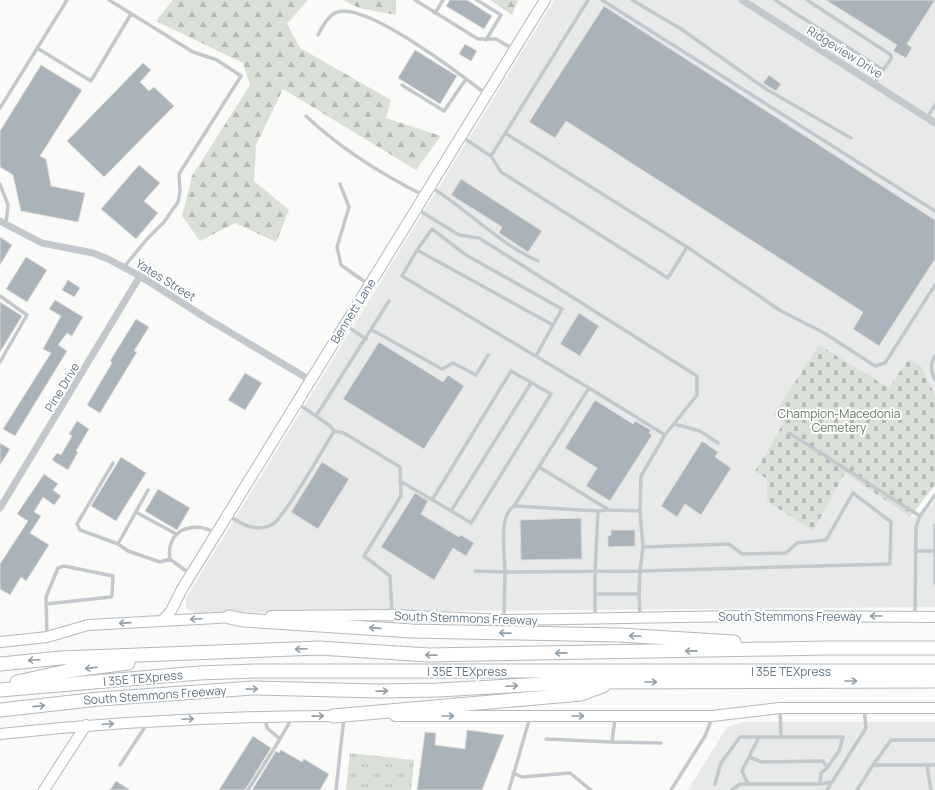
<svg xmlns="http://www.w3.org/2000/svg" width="935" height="790" viewBox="0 0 935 790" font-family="Manrope,sans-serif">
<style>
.built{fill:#e8e9e9}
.grass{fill:url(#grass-tufts)}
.forest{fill:url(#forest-firs)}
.cemetery{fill:url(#cemetery-stones)}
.building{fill:#aab3b9;stroke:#dcdcda}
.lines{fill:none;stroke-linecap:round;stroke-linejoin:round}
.secondary-casing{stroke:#b3babf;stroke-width:12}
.highway-casing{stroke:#b4b9bd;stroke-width:15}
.lane{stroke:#c3c8cc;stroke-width:3.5}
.street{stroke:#c3c8cc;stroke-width:7}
.secondary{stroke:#fff;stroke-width:10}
.highway{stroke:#fff;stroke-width:13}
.oneway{stroke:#939fa8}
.labels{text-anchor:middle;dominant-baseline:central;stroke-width:4;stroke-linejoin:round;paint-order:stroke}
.street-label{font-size:12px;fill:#657683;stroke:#fff}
.park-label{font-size:12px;fill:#687a64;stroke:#fff}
</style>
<defs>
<pattern id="grass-tufts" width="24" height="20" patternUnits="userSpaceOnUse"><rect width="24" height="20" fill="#dadfd7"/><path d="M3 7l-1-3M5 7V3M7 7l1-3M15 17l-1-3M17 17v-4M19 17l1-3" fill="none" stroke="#b4b9b4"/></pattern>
<pattern id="forest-firs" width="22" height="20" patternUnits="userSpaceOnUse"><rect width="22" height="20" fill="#dadfd7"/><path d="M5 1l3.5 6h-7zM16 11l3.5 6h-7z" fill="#b4b9b4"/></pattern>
<pattern id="cemetery-stones" width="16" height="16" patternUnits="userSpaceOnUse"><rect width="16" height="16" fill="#dadfd7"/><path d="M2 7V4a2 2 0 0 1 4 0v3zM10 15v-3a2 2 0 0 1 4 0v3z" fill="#b4b9b4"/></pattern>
</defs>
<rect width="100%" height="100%" fill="#fafaf8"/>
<path class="built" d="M554 0H935V396L922 367 909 358 889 388 773 415 784 422 755 470 767 479 813 530 845 473 910 517 920 516 935 501V607L194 613 186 608V598Z
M743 722H935V790H688L727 727Z"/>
<path class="grass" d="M350 753 414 760 411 790H346Z"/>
<path class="forest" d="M173 0H308L287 24 300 48 391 100 386 118 441 136 416 170 283 89 256 145 254 181 289 210 276 242 235 223 200 241 182 216 192 176 250 85 243 63 156 21Z
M343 0H396V15L359 8Z
M490 0H518L512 15Z"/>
<path class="cemetery" d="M819 345 889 388 909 358 922 367 935 396V485L910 517 845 473 813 531 767 501V479L755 471 784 422 773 416Z"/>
<path class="building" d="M450 0H467L492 16 484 29 446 6Z
M826 0H935L907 44 912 48 906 58 893 51 897 45Z
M604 6 935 220V259L879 346 853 329 863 312 566 121 555 138 529 122Z
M465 44 477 51 471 61 459 54Z
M415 50 457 76 440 104 398 78Z
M143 63 151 70 140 82 149 91 154 87 174 106 104 177 67 141Z
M41 65 82 90 40 156 46 159 51 186 85 193 78 222 21 211 13 175 0 167V131Z
M769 75 781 84 776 91 763 83Z
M139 165 160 183 144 201 158 213 136 239 101 209Z
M461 179 542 231 528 252 499 233 502 227 451 195Z
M0 237 12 245 0 265Z
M26 257 47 270 27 302 6 289Z
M68 280 80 288 74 297 62 290Z
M55 300 83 317 72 336 67 333 58 345 67 351 15 436 3 429 51 353 43 349 61 316 49 309Z
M0 302 22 316 0 352Z
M579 313 599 326 580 356 560 344Z
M136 319 149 327 134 351 137 352 100 413 87 405 112 363 110 361Z
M379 342 443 382 448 375 464 386 424 449 343 399Z
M245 373 262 383 245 410 228 400Z
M595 400 633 424 635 421 651 430 649 433 652 435 610 501 586 486 597 468 565 448Z
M77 421 89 429 76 451 78 452 68 470 52 460 57 453 61 455 72 436 69 434Z
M702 441 718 452 715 457 731 468 701 515 685 504 677 517 661 506Z
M0 443 10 449 0 465Z
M121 457 146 473 116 521 91 506Z
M322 462 349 479 318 529 291 512Z
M44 474 58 484 53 490 61 496 54 505 43 497 34 512 41 516 30 533 49 545 26 581 21 577 10 595 0 589V564L28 521 17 514Z
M158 489 190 508 177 530 145 511Z
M415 493 428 501 421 514 459 537 461 535 474 543 466 556 453 548 434 580 381 547Z
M581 518 582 559 521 560 520 520Z
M611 530H635V546L608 547V536L611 535Z
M467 730 504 735 482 790H417L425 732 436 733 435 745 465 749Z
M253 736 271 748 245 790H219Z
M281 750 302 762 304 759 329 774 320 790H252L276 751 279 753Z
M116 781 130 790H110Z"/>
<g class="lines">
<defs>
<path id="secondary" d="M271 616 392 615 504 620 739 616 935 617
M162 621 171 611 182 589 545 0
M0 642 47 637 88 625 235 617
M395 716H712L780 708H935
M0 734C113 722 226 716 339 716
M44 790 86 725"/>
<path id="highway" d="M229 617 243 620 412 631 619 635 734 642
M0 664 60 658 319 648 429 655 827 648H935
M17 682 67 671 128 663
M0 690 199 673 255 671H935
M0 710 99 699 253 688 377 691 438 690 579 682 935 681
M333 716 581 694 603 686"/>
</defs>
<use href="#secondary" class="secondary-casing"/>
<use href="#highway" class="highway-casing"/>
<path class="lane" d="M109 0 193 52 217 60 241 76 179 174 180 192 178 202 164 222 147 239 124 267
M415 0 478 39H496L513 49
M477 0 501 15 486 40
M602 0 935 211
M632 0 681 29 766 89 851 138
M775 0 883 70 874 84
M807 0 891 55V59L883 70
M435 13 443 0
M318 35C322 27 329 14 338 12 368 3 460 74 486 94
M37 48 91 81 131 14
M402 85 444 111 466 79
M0 108 67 0
M306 116C340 148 381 174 423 195
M927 118 935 105
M505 133 687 247 781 311 826 334 875 366 885 363 935 285
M462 137 491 156 501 172 668 278 687 247
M491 156 588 0
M0 184 8 205 6 224
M340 184 349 207 337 247 341 265 368 284
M431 187C468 210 498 243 538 261
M417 209 459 235 479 238 697 376V395L665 435
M417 250 432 229 466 255 562 309 553 325
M0 296 27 315 0 362
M345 325 366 339
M372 330 442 369 453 363 476 375 488 355
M536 356 553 325 417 250 402 276 589 388 514 506C498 515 505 555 505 572L640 571 643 547 640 511
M935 356C930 363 931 372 935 380
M316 416 389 301
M674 424 700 431 718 443
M334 431 344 433 400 467 401 496 364 556 390 576 392 613
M789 433 920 516
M113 463 77 524 80 530 118 544 128 551 160 562 170 559 190 574
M539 467 609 510 640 511 641 476 665 435 589 388
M400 481C424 495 447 508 471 523L551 394 511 371 432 500
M514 506 598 511 607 510
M451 511 531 383
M136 512 176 534
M228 515C242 525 257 533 273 524 284 518 325 446 334 431L329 425 297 403
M935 525V583
M118 544 148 490
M915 551H934
M170 559C165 531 193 519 215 533
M475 571 505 572 504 618
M595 594H639L640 616
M639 594 640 571 890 564 891 522 853 493 826 540 797 543 786 553 742 554 729 544 643 547
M46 604 111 597 112 595 113 576 64 566 58 568 46 597 47 636
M915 615 916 527 920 516 935 495
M595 618V572L598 511
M265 718 267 728 280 739 292 718
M615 718 612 742 661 743
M759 737 749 757 762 762 823 761 827 768 839 751 843 737H781L780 709
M546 739 612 742
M120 765 147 724
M873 765 891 740H935
M927 765 931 790
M513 773 522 777 570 773 591 790
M832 782 866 728 864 708
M715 784 721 763 740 737H781
M748 784 742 771 749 757
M820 784 832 782 827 790
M248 790 280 739
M336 790 344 717
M509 790 530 717
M671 790 705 736 712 718
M732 790 740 784H820L821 773 827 768
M857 790 873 765H935"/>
<path class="street" d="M742 0 935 123
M0 221 42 243 93 253 108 259 140 276 206 318 310 380
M0 508 140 276"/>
<use href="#secondary" class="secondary"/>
<use href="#highway" class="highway"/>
</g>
<defs><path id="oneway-shaft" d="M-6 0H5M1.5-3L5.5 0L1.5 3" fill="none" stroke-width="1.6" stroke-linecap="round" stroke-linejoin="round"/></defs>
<g class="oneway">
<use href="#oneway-shaft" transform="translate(876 616) rotate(-180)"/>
<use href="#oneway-shaft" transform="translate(196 619) rotate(177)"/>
<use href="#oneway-shaft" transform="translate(125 623) rotate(176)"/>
<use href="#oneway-shaft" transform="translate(375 628) rotate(-176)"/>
<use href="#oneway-shaft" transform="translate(505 633) rotate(-179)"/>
<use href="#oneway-shaft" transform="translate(635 636) rotate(-177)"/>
<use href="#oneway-shaft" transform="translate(301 649) rotate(178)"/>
<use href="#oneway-shaft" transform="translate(691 651) rotate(179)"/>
<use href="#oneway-shaft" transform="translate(561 653) rotate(179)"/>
<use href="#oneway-shaft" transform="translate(431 655) rotate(-179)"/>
<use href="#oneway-shaft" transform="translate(34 660) rotate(175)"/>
<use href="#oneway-shaft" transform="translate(91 668) rotate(173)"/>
<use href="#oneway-shaft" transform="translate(851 681)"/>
<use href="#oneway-shaft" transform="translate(651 682)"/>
<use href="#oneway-shaft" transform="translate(512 686) rotate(-3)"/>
<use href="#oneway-shaft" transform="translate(252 689) rotate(-1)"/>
<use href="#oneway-shaft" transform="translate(382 691) rotate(-1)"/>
<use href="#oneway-shaft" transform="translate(39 706) rotate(-6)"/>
<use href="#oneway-shaft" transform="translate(318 716) rotate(-1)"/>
<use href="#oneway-shaft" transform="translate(448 716)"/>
<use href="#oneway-shaft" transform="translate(578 716)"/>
<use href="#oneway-shaft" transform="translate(188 719) rotate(-3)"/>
<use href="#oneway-shaft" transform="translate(108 724) rotate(-3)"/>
</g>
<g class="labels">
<g class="street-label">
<text transform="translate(845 52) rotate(32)">Ridgeview Drive</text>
<text transform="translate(166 280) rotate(32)">Yates Street</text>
<text transform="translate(353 311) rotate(-58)">Bennett Lane</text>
<text transform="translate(62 387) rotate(-59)">Pine Drive</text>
<text x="790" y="616">South Stemmons Freeway</text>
<text transform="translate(466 618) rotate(2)">South Stemmons Freeway</text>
<text x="467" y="671">I 35E TEXpress</text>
<text x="791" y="671">I 35E TEXpress</text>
<text transform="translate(143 678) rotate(-5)">I 35E TEXpress</text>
<text transform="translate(155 695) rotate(-4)">South Stemmons Freeway</text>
</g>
<g class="park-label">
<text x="839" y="413">Champion-Macedonia<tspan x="839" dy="14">Cemetery</tspan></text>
</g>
</g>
</svg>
